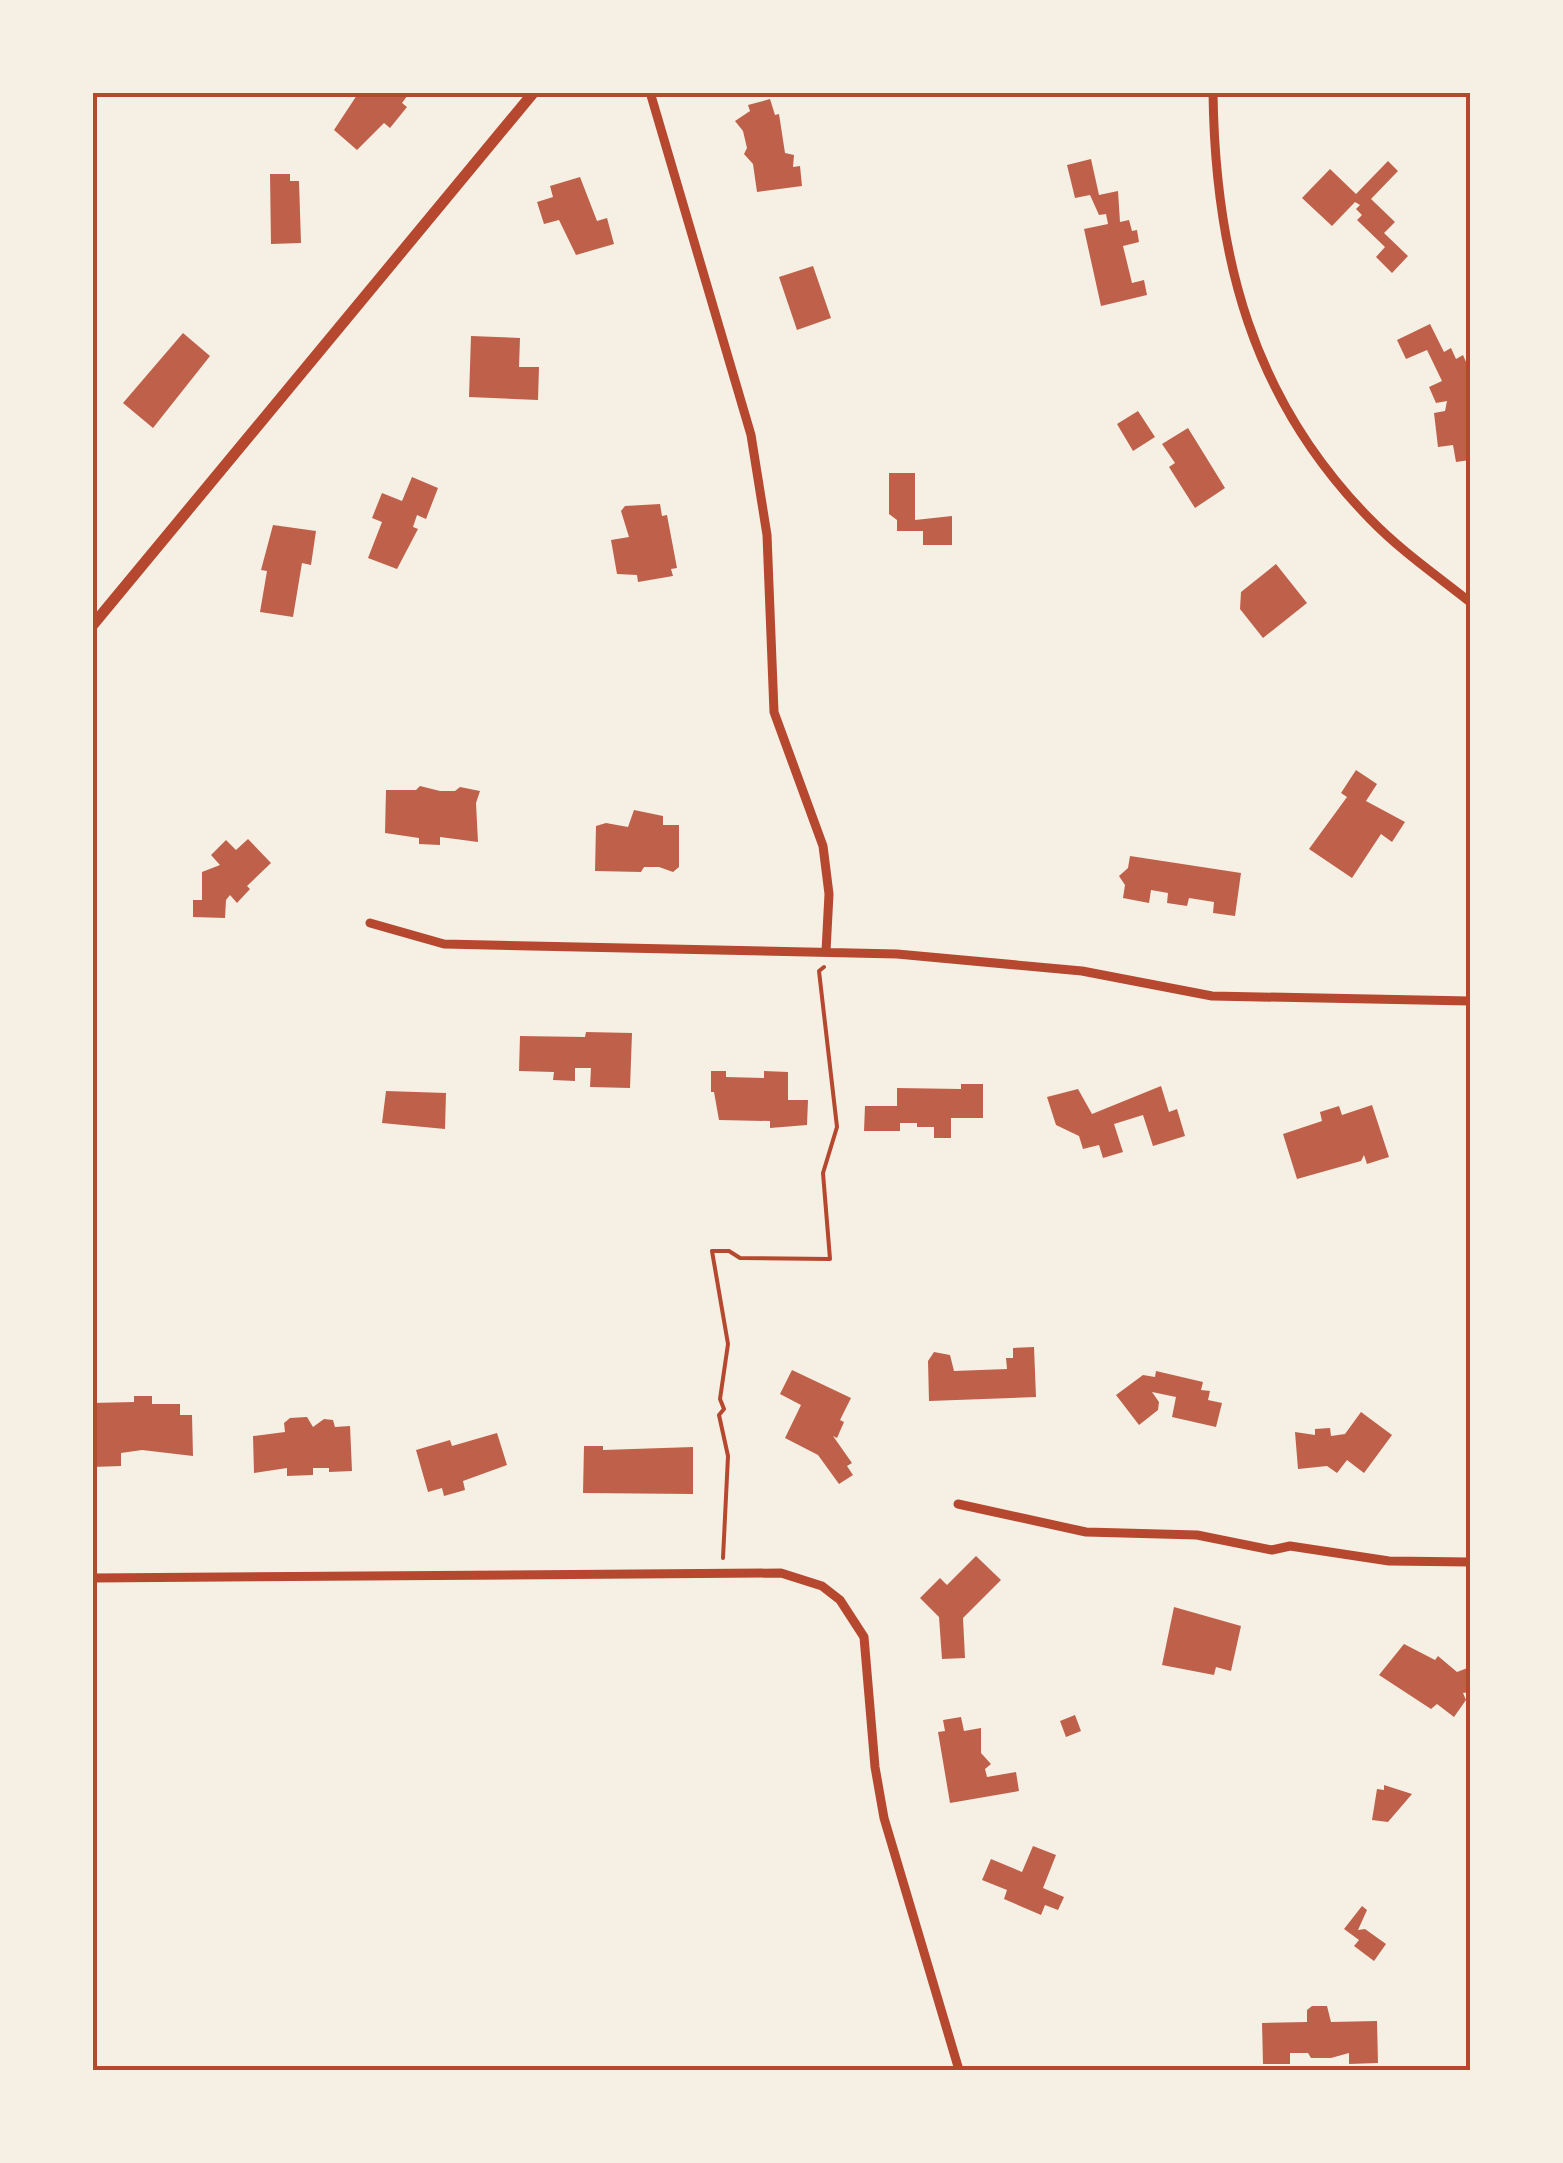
<svg xmlns="http://www.w3.org/2000/svg" width="1563" height="2163" viewBox="0 0 1563 2163" font-family="Merriweather,serif">
<style>
.building{fill:#bf614a}
.lines{fill:none;stroke-linecap:round;stroke-linejoin:round}
.path{stroke:#b5482f;stroke-width:4}
.minor{stroke:#b5482f;stroke-width:9}
.secondary{stroke:#b5482f;stroke-width:11}
.neatline{fill:none;stroke:#b5482f;stroke-width:4}
</style>
<rect width="100%" height="100%" fill="#f6efe4"/>
<path class="building" d="M359 92H410L402 103 407 107 390 128 384 123 357 150 334 130Z
M770 99 775 115 779 114 785 153 794 155 793 167 800 166 802 186 757 192 753 164 744 154 747 148 743 131 735 121 750 111 748 105Z
M1091 159 1099 195 1118 191 1120 222 1129 220 1132 231 1137 230 1139 242 1123 246 1132 283 1144 280 1147 295 1101 306 1084 229 1108 224 1106 214 1099 215 1090 195 1075 198 1067 165Z
M1388 161 1398 171 1371 199 1395 222 1384 233 1408 256 1392 273 1376 257 1385 247 1357 220 1362 215 1356 209 1360 205 1355 202 1332 226 1302 198 1330 169 1356 194Z
M270 174H290V181H299L301 243 271 244Z
M580 177 597 221 607 218 614 244 576 255 559 220 544 224 537 202 553 197 550 186Z
M813 266 831 318 797 330 779 277Z
M1430 324 1444 352 1451 348 1456 359 1463 355 1470 371 1466 376 1470 386V460L1456 462 1453 445 1438 447 1434 413 1445 411 1447 401 1436 403 1429 387 1442 381 1427 350 1406 359 1397 340Z
M183 333 210 356 153 428 123 403Z
M471 336 520 338 519 367H539L538 400 469 397Z
M1138 411 1155 437 1133 451 1117 424Z
M1188 428 1225 488 1195 508 1169 467 1175 463 1162 444Z
M889 473H915V520L952 516V545H923V531H897V520L889 514Z
M412 477 438 488 426 519 417 515 413 527 418 529 397 569 368 558 382 522 372 518 382 493 402 501Z
M660 504 662 516 667 515 677 568 671 569 673 576 638 582 637 575 617 574 611 540 629 537 621 511 625 506Z
M273 525 316 531 311 565 302 563 293 617 260 612 267 571 261 570Z
M1276 564 1307 603 1263 638 1240 609 1241 592Z
M1356 770 1377 784 1366 801 1405 822 1392 842 1381 834 1352 878 1309 849 1347 797 1341 793Z
M420 786 440 791H455L460 787 480 791 476 803 478 842 440 837V845L419 844V838L385 833 386 790H416Z
M634 810 663 816V825H679V867L673 872 659 867H644L641 872 595 871 596 826 606 823 628 827Z
M248 839 271 863 247 886 250 889 237 903 230 895 226 900 225 918 193 917V900H202V872L220 865 211 855 226 840 236 850Z
M1130 856 1241 873 1235 916 1213 913 1214 902 1189 898 1187 906 1167 903 1168 893 1151 890 1149 903 1123 898 1125 885 1119 876 1128 868Z
M586 1032 632 1033 630 1088 590 1087 591 1068H575V1081L553 1080 554 1072 519 1071 520 1036 585 1037Z
M711 1071H726V1077L764 1078V1071L788 1072V1100H808L807 1125 770 1128V1121L719 1120 714 1092H711Z
M961 1084H983V1118H951V1138H934V1127H917V1123H900V1131H864L865 1106H897V1088L961 1089Z
M1161 1086 1169 1112 1177 1109 1185 1136 1153 1146 1143 1115 1114 1124 1123 1152 1103 1158 1099 1145 1083 1149 1079 1136 1056 1125 1047 1097 1078 1089 1092 1114Z
M386 1091 446 1093 445 1129 382 1123Z
M1372 1105 1389 1157 1367 1164 1364 1155 1361 1161 1297 1179 1283 1134 1322 1121 1320 1112 1339 1106 1342 1115Z
M1034 1347 1036 1397 929 1401 928 1361 934 1352 950 1355 954 1371 1007 1369 1006 1358H1013V1348Z
M792 1370 851 1398 840 1420 844 1422 837 1438 833 1436 852 1463 847 1466 853 1475 839 1484 818 1455 785 1438 801 1405 780 1394Z
M1156 1371 1203 1382 1201 1390 1210 1391 1208 1400 1222 1403 1216 1427 1172 1417 1176 1397 1152 1392 1159 1402 1158 1410 1139 1425 1116 1395 1143 1375 1155 1377Z
M134 1396H152V1404H180V1415H192L193 1456 142 1450 121 1453V1466L92 1467V1403L134 1402Z
M1361 1412 1392 1435 1364 1473 1347 1460 1337 1473 1327 1466 1298 1469 1295 1432 1315 1435V1429L1330 1428 1331 1436 1345 1434Z
M307 1417 313 1427 324 1419 333 1420 335 1427 350 1426 352 1471 329 1472V1468H313V1475L287 1476V1468L254 1473 253 1436 285 1432 284 1423 290 1418Z
M497 1433 507 1465 463 1481 465 1490 444 1496 442 1488 428 1492 416 1450 450 1440 452 1446Z
M584 1446H603V1450L693 1447V1494L583 1493Z
M976 1556 1001 1580 963 1618 965 1658 942 1659 939 1617 920 1598 940 1578 947 1585Z
M1174 1607 1241 1626 1231 1671 1216 1667 1214 1675 1162 1665Z
M1404 1644 1435 1660 1438 1656 1457 1672 1470 1667V1692L1463 1693 1466 1700 1454 1717 1437 1704 1431 1709 1379 1675Z
M1075 1715 1081 1731 1066 1737 1060 1721Z
M961 1717 964 1731 981 1728V1753L991 1764 985 1769 987 1777 1016 1772 1019 1791 950 1803 938 1732 945 1731 943 1720Z
M1384 1785 1412 1794 1388 1822 1372 1820 1377 1789 1384 1790Z
M1033 1846 1056 1855 1043 1888 1064 1897 1058 1910 1045 1905 1041 1915 1004 1899 1007 1890 982 1880 991 1859 1022 1872Z
M1362 1906 1367 1910 1358 1930 1365 1929 1386 1944 1374 1961 1354 1946 1359 1940 1344 1929Z
M1312 2006H1327L1331 2022 1377 2021 1378 2063 1349 2064V2053L1331 2058H1311L1308 2053H1290V2064H1263L1262 2023 1307 2022V2010Z"/>
<g class="lines">
<path class="path" d="M723 1558 728 1456 719 1415 724 1409 720 1399 728 1344 712 1251H729L740 1258 830 1259 823 1173 837 1127 819 971 824 967"/>
<path class="minor" d="M650 92 751 435 767 535 774 712 823 846 829 894 826 951
M1213 92C1215 256 1252 399 1370 519 1401 551 1436 575 1470 602
M370 923 444 944 897 954 1082 971 1212 996 1470 1001
M958 1504 1086 1532 1197 1535 1272 1550 1290 1546 1389 1561 1470 1562
M92 1578 781 1573 822 1586 840 1600 864 1637 875 1767 884 1818 959 2070"/>
<path class="secondary" d="M92 626 534 92"/>
</g>
<rect width="1563" height="2163" fill="none" stroke="#f6efe4" stroke-width="190"/>
<rect x="95" y="95" width="1373" height="1973" class="neatline"/>
</svg>
